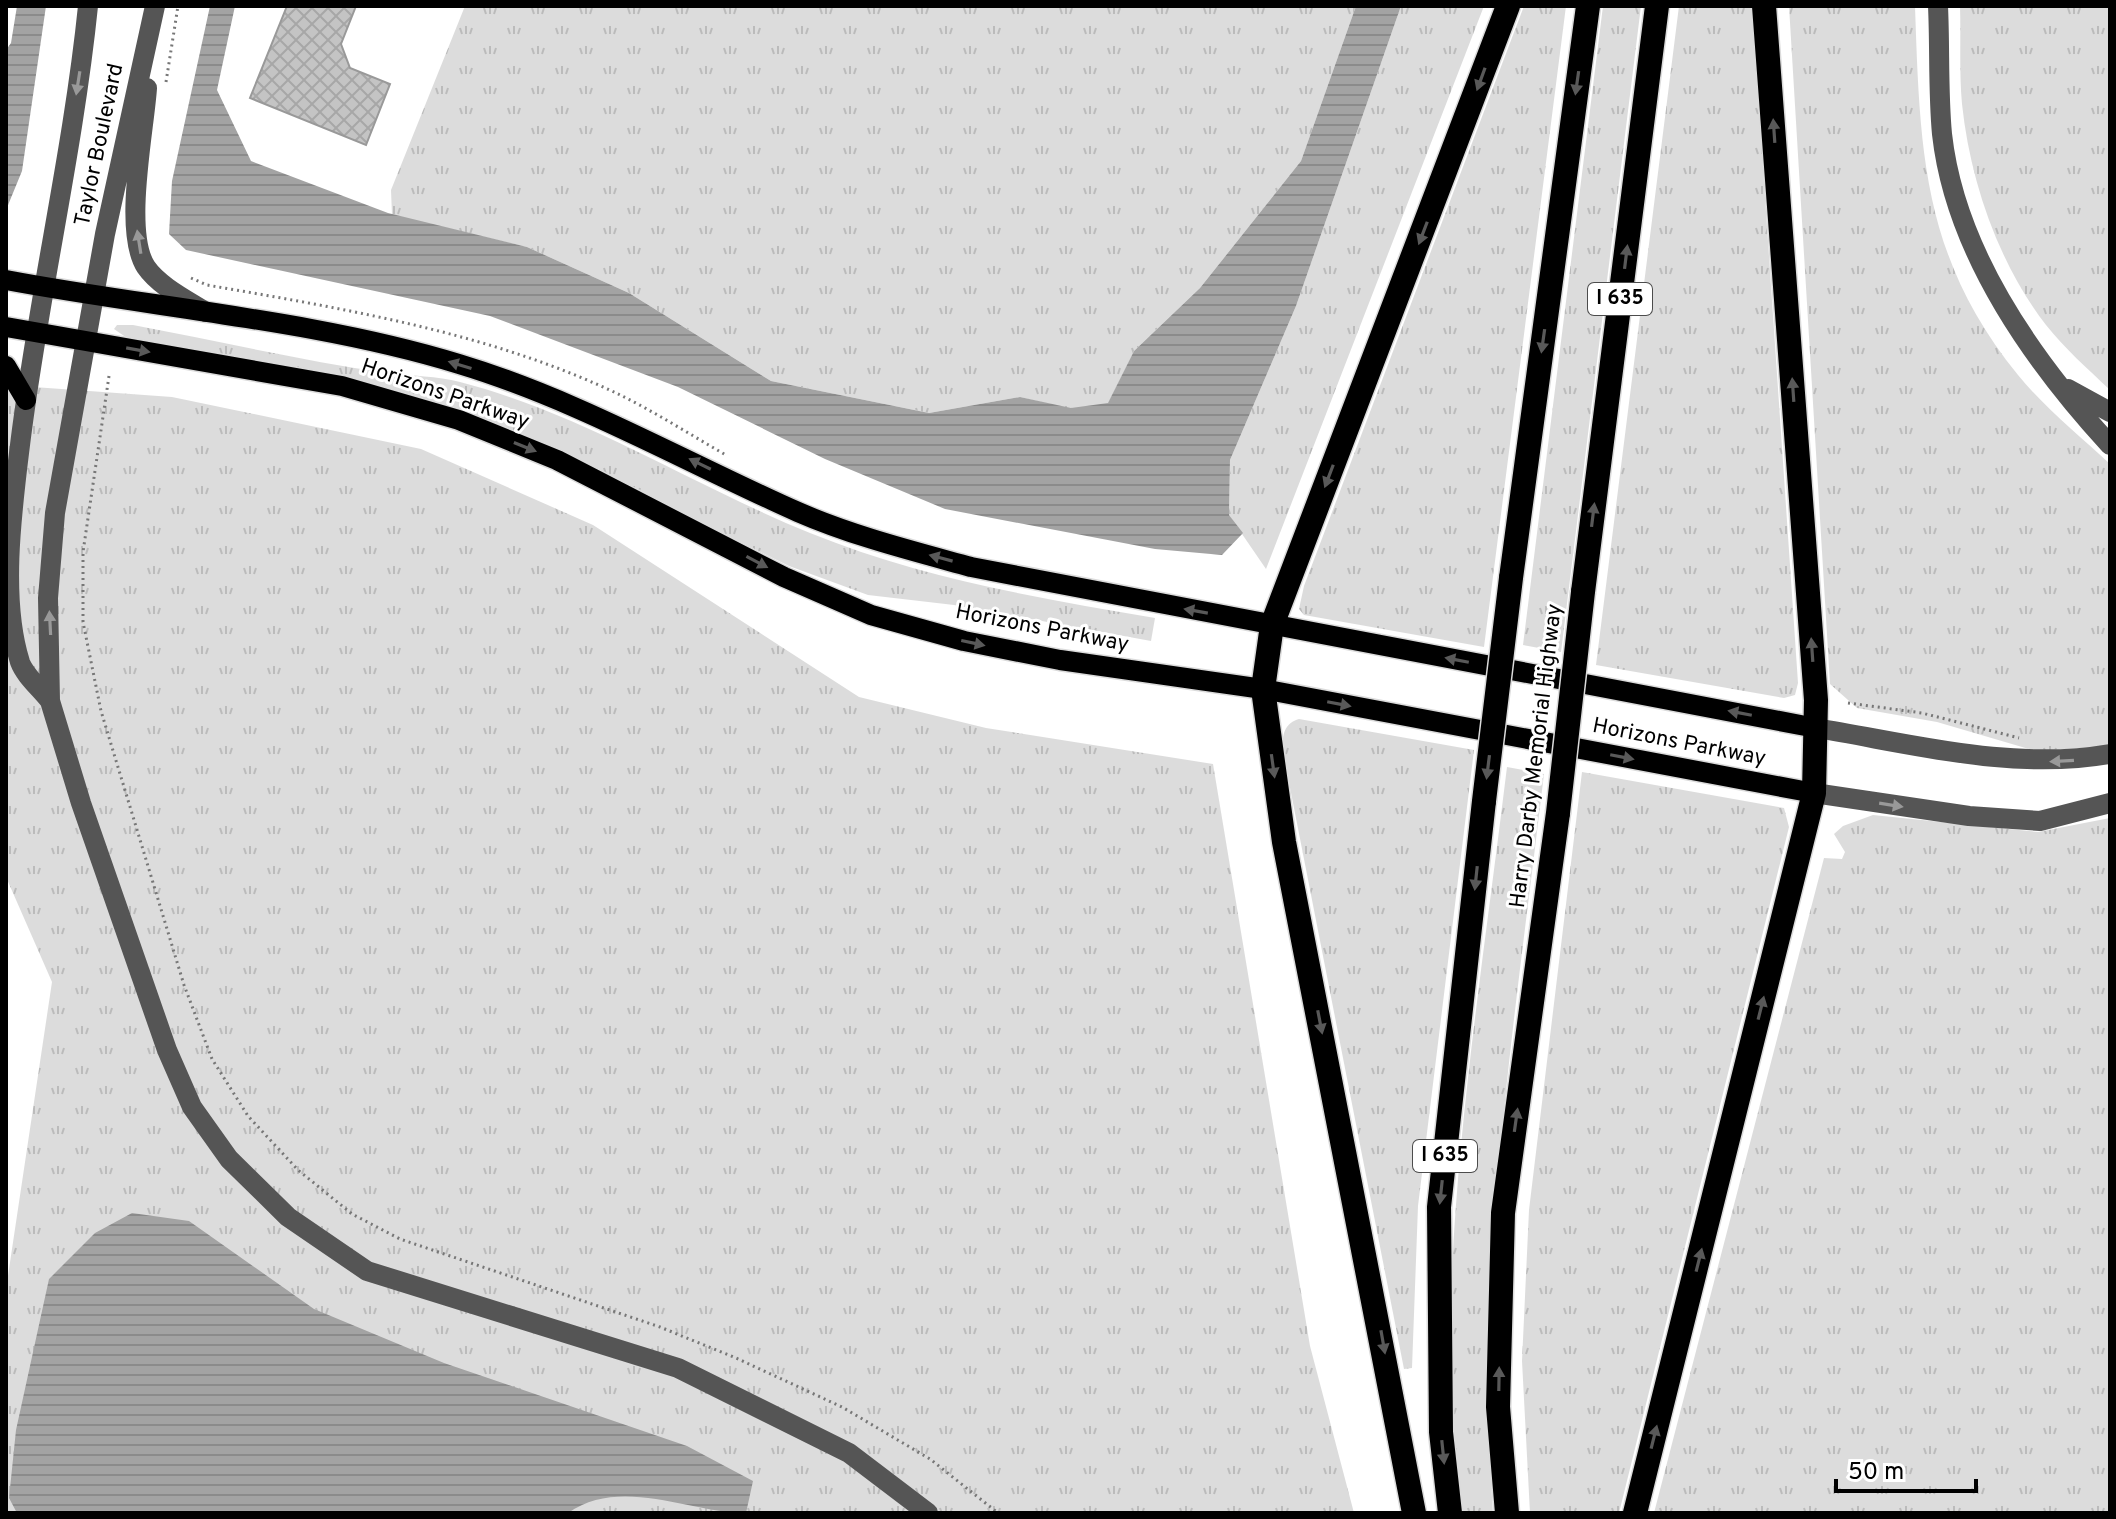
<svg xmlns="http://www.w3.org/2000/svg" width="2116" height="1519" viewBox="0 0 2116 1519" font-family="Overpass,sans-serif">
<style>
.grass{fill:url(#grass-tufts)}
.water{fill:url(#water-rules)}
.building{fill:url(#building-cross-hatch);stroke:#999;stroke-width:2}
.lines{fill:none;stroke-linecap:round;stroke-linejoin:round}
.major-casing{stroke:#dbdbdb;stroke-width:23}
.highway-casing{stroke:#dbdbdb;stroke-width:27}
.path{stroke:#777;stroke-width:3;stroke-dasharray:2 4;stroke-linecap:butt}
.minor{stroke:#555;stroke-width:20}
.major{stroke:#000;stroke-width:20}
.highway{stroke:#000;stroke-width:24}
.highway-bridge-casing{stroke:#dbdbdb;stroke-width:27;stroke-linecap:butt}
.highway-bridge{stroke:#000;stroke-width:24}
.oneway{fill:#595959}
.oneway2{fill:#999}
.labels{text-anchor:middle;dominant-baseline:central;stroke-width:6;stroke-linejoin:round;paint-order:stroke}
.shield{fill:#fff;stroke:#4c4c4c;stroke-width:2}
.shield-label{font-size:20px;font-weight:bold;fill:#000}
.street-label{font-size:22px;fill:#000;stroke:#fff}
</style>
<defs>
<pattern id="grass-tufts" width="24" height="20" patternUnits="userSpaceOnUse" patternTransform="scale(2)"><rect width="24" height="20" fill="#dcdcdc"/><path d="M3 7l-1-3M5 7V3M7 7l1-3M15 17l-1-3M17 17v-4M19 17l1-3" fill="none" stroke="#bbb"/></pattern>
<pattern id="water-rules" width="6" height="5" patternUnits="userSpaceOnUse" patternTransform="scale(2)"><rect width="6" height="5" fill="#a3a3a3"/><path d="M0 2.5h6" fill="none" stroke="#8b8b8b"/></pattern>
<pattern id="building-cross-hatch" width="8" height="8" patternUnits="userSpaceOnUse" patternTransform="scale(2)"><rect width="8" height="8" fill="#c4c4c4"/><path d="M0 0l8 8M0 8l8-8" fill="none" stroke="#a7a7a7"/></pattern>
</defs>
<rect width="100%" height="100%" fill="#fff"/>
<path class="grass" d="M465 6H1356L1301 161 1200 288 1134 351 1108 404 1071 409 1020 397 929 413 771 381 629 293 527 247 392 215 391 190Z
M1401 6H1484L1266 569 1229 515 1230 460 1296 306Z
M1524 6H1566L1484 647 1304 615 1299 609 1304 586Z
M1603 6H1641L1561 652 1523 645Z
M1679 6H1752L1798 683 1795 695 1784 698 1596 665Z
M1789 6H1915C1920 150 1922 257 2018 375 2045 408 2079 435 2110 464V746L2036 751 1937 722 1857 708 1830 684Z
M1960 6H2110V390C2088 369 2065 349 2046 325 1998 263 1970 180 1962 104 1959 72 1961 38 1960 6Z
M117 325H133C218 341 303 361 388 373 412 376 437 376 460 382 584 414 692 485 810 533 921 578 1037 598 1155 618L1151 641 954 605 868 595 789 566 535 441 127 338 114 329Z
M6 385 172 397 421 449 593 525 859 697 986 728 1213 764 1310 1346 1354 1513H6V1289L52 982 6 877Z
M1299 719 1474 750 1418 1206 1412 1368 1404 1369 1283 752C1282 736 1283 724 1299 719Z
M1507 767 1544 774C1515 1020 1475 1265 1493 1513H1456C1433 1262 1477 1016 1507 767Z
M1582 772 1784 808 1789 827 1619 1513H1530L1522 1361 1529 1210Z
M1873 815 2038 832 2110 818V1513H1654L1824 858 1842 859 1845 852 1834 834 1843 826Z"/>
<path class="water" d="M17 6H46L22 171 6 210V50L11 43Z
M210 6H235L217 90 251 161 388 213 527 247 629 293 771 381 929 413 1020 397 1071 408 1108 403 1134 351 1200 288 1301 161 1356 6H1401L1296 306 1230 460 1229 515 1243 533 1222 555 1155 549 945 509 825 459 678 387 490 316 186 250 169 234 172 181Z
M132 1213 189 1221 314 1309 444 1363 687 1446 753 1481 746 1513C690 1513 621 1476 568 1513H17L9 1498 16 1430 49 1279 95 1233Z"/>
<path class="building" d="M287 6H356L341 44 350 68 390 84 366 145 250 98Z"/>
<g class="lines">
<defs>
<path id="major" d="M6 280C154 308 316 320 459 364 578 400 685 462 798 512 853 536 913 551 971 567L1816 728
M6 327 342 386 459 420 557 460 784 577 871 615 964 641 1060 660 1263 689 1814 793
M6 366 26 400"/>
<path id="highway" d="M1511 578 1588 6
M1583 592 1657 6
M1414 1513 1284 842 1263 689 1272 625 1508 6
M1450 1513 1441 1432 1439 1207 1484 801
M1507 1513 1498 1407 1503 1213 1558 813
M1635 1513 1814 793 1816 700 1764 6"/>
</defs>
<use href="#major" class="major-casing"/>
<use href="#highway" class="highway-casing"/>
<path class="path" d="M166 82 178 6
M191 278 207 285C345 309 486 332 614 392 652 410 689 434 726 455
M109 376 83 552V622L101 711 184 985 212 1059 248 1116 298 1170 352 1214 400 1239 660 1327 736 1358 842 1407 930 1459 998 1513
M1848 703 1922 713 2019 738"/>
<path class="minor" d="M155 6 105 234 55 513 48 598 50 701 81 803 167 1050 192 1107 229 1159 288 1217 367 1271 678 1368 849 1453 928 1513
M1938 6C1940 48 1938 92 1942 134 1955 251 2032 360 2110 445
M147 88C144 132 123 232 146 267 159 286 187 300 206 312
M2068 389 2110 412
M50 701C41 689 25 676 20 662 0 599 12 510 20 445 38 298 73 153 88 6
M1816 728C1914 744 2011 771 2110 754
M1814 793 1969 816 2040 821 2110 803"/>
<use href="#major" class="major"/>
<use href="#highway" class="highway"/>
<defs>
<path id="highway-bridge" d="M1484 801 1511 578
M1558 813 1583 592"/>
</defs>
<use href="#highway-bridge" class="highway-bridge-casing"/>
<use href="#highway-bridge" class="highway-bridge"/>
</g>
<defs><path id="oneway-solid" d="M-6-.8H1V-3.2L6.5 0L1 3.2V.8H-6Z" transform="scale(2)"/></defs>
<g class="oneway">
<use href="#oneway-solid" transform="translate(1481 79) rotate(110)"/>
<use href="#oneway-solid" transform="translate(1577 83) rotate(98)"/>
<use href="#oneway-solid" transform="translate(1774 131) rotate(-94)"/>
<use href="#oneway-solid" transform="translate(1423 233) rotate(111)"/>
<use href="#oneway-solid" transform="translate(1626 257) rotate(-83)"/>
<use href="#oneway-solid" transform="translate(1543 341) rotate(98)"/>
<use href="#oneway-solid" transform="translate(138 350) rotate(10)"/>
<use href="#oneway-solid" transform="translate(460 365) rotate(-163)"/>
<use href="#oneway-solid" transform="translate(1793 390) rotate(-94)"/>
<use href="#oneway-solid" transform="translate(525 447) rotate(22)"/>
<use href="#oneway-solid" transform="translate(700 464) rotate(-154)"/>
<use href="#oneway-solid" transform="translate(1329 476) rotate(111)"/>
<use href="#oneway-solid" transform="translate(1593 515) rotate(-83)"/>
<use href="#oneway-solid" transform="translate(941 558) rotate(-165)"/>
<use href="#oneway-solid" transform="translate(757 562) rotate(28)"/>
<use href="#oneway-solid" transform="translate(1196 611) rotate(-170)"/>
<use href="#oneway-solid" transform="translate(973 643) rotate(12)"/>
<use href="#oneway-solid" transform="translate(1812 650) rotate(-94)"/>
<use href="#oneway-solid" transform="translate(1457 660) rotate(-169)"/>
<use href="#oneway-solid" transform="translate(1339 704) rotate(11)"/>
<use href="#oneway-solid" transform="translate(1740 713) rotate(-169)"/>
<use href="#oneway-solid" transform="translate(1622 757) rotate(11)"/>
<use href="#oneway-solid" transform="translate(1273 766) rotate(82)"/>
<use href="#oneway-solid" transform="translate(1488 767) rotate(97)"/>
<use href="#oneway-solid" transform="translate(1476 878) rotate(96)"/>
<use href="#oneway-solid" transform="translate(1761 1008) rotate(-76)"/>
<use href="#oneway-solid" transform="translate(1320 1022) rotate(79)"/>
<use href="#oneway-solid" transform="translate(1516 1120) rotate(-82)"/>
<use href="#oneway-solid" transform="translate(1441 1192) rotate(96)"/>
<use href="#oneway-solid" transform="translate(1699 1260) rotate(-76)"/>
<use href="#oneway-solid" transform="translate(1383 1342) rotate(80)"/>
<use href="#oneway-solid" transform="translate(1499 1379) rotate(-89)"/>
<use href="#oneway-solid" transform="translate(1654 1437) rotate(-76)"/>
<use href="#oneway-solid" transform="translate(1443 1452) rotate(84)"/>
</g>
<g class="oneway2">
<use href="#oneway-solid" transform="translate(78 83) rotate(99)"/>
<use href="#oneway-solid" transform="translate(139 242) rotate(-99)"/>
<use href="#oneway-solid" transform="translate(50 623) rotate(-93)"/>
<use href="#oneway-solid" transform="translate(2062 761) rotate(177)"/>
<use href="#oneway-solid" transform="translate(1891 805) rotate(9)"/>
</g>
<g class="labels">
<g class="shield">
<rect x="1588" y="283" width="64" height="32" rx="6"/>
<rect x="1413" y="1140" width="64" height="32" rx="6"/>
</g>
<g class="shield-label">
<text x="1620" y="299">I 635</text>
<text x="1445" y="1156">I 635</text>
</g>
<g class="street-label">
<text transform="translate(100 145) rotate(-78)">Taylor Boulevard</text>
<text transform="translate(445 395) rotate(19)">Horizons Parkway</text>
<text transform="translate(1042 629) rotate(11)">Horizons Parkway</text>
<text transform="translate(1679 743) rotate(11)">Horizons Parkway</text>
<text transform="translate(1537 756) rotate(-83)">Harry Darby Memorial Highway</text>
</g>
</g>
<rect width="2116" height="1519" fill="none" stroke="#000000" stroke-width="16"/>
<path d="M1836 1479v12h140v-12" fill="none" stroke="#000000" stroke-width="4"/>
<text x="1848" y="1479" font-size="24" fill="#000000" stroke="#ffffff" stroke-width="6" paint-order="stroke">50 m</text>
</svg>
